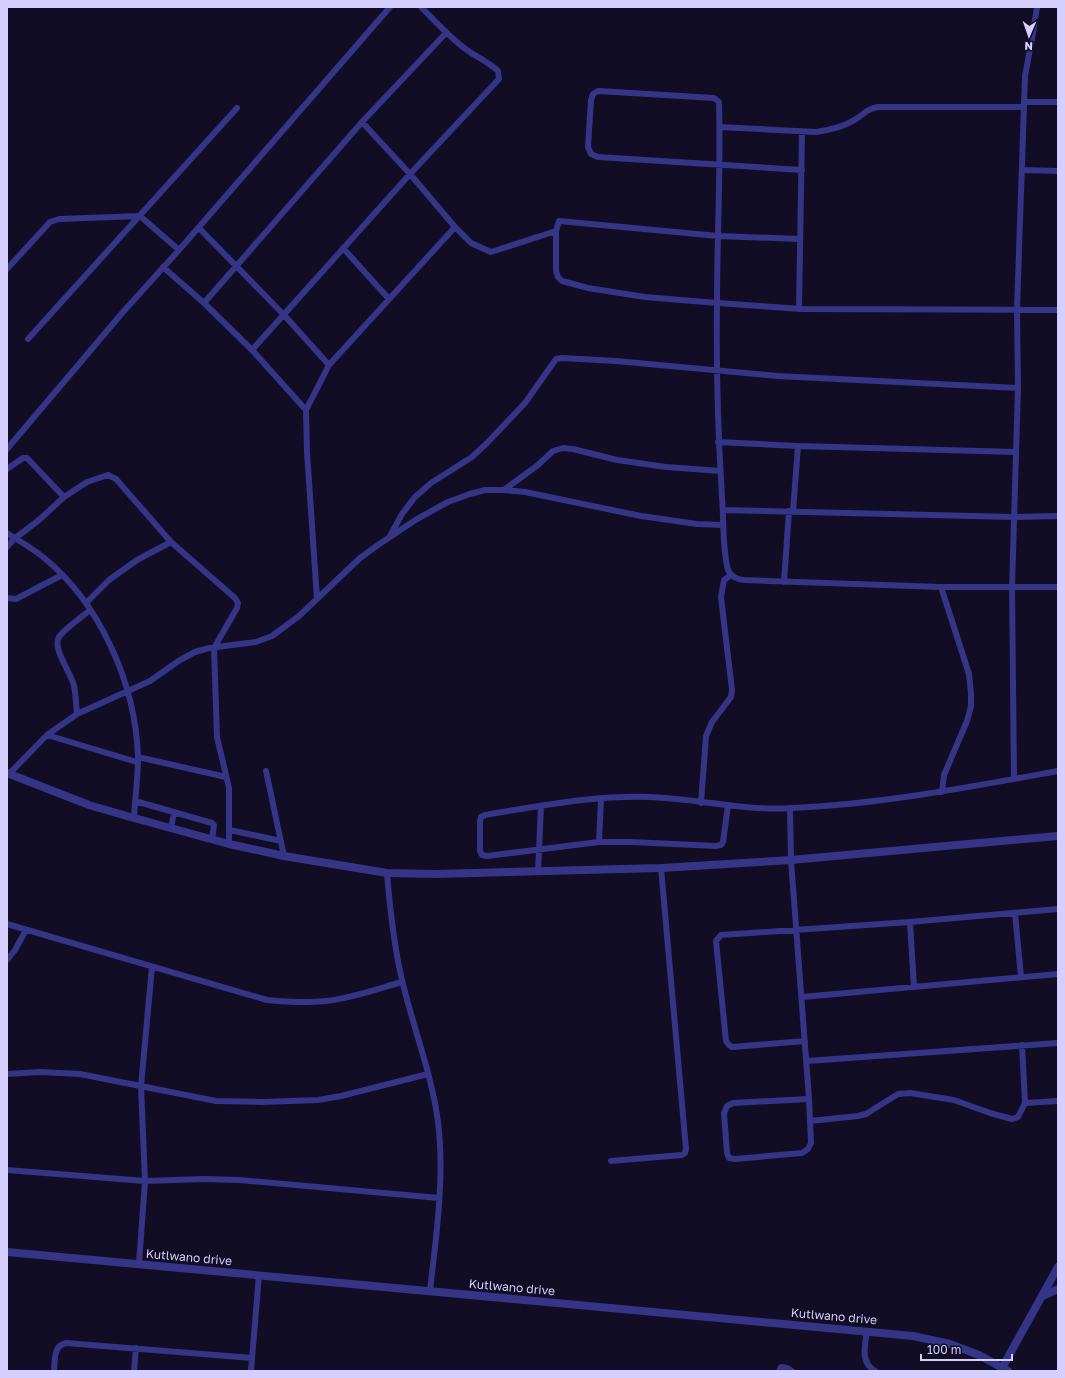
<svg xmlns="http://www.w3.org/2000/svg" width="1065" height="1378" viewBox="0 0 1065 1378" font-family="'Golos Text',sans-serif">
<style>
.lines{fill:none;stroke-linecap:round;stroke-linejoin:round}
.minor{stroke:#363486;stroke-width:6}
.tertiary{stroke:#363486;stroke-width:8}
.labels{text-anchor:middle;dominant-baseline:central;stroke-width:3.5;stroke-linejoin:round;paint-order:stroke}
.street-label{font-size:12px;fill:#d4cfff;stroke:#100d24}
</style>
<rect width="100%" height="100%" fill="#100d24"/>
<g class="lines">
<path class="minor" d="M1024 102H1058
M720 127 816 132C830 130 844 127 856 119 867 112 865 110 878 107H1024
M1023 170 1058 171
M455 227 471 243 491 252 556 231
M199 228 284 315 329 365 306 410 307 452 317 599
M800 239 718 236 559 221 556 231V271L558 277 562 281 588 288 645 297 717 303C717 236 721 169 719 102L714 98 598 91 593 94 591 100 588 147 591 154 598 157 802 170
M343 248 389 299
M163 267 204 303 252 350 306 410
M7 269 50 222 59 219 140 216 179 250
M204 303 362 122 446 33
M799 309 802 132
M1058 310 802 309 717 303C716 368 718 433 722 497 724 521 722 546 728 570 732 577 736 579 744 580L941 587H1058
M28 339 237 108
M252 350 410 174 499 79 498 71C489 62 478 58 467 50 450 38 436 22 421 7
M329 365 455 227 410 174 362 122
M718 442 798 446 1016 452
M7 449 123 312 179 250 390 7
M7 469 23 458H27L64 497
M504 490 538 465 553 451 563 448 573 449 617 460 666 467 720 471
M723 510 1014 517 1058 516
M793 511 798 446
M7 533C19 541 32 548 43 557 100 603 136 684 138 758 138 778 135 798 134 818
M390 536 402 514 415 497 431 483 472 457 487 443 525 403 556 359 562 358 616 361 777 376 1018 388
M7 547 14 539 39 520 64 497 87 482 108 475 116 479 171 542 235 598 238 603 237 608 214 648 217 737 229 788V844
M784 582 789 511
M941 587 969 674 971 693V706L967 721 944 775 942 792
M7 598 16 599 62 575
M86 603 109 580 137 560 171 542
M77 714C76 705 76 695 74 686 71 672 52 649 59 637 63 630 83 616 90 610
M47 735 137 762
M138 757 226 777
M266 771 284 856
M9 774 47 735 77 714 150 681 180 660 195 652 209 648 256 642 272 636 299 616 360 558 378 545 417 519 448 502 470 494 485 490H504L525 492 641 516 697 524 723 525
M1014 779 1012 587 1018 388 1017 310 1025 76 1033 33 1037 7
M135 801 212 823 214 825 212 840
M701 803 706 736 712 722 731 697 732 690 721 597 724 580 731 575
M728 805 723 842 721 845 716 846 631 842H599L487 856 482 855 480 851V821L481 817 485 815C544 805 605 793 665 798 707 801 749 811 792 808 881 804 970 787 1058 771
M790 809 791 860 809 1099 811 1143 808 1149 802 1153 735 1159 729 1158 727 1153 724 1113 727 1106 733 1103 809 1099
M171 828 174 812
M230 830 281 841
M599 842 601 799
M538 872 541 806
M387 873C390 910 394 948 403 984 414 1030 432 1075 438 1122 445 1178 436 1236 430 1291
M1015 913 1021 977
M910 922 914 987
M7 924 267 1000C287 1002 306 1003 326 1001 352 998 377 989 402 982
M7 960 15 950 26 930
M802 997 1058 974
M805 1041 732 1047 729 1045 726 1041 716 941 721 935 910 922 1058 909
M1022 1045 1025 1103 1058 1101
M807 1061 1058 1043
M7 1074 40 1072 80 1074 216 1101 263 1102 318 1100 341 1096 428 1074
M810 1121 858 1116 866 1114 898 1094 910 1093 954 1100 990 1113 1012 1119 1018 1117 1025 1103
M611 1161 682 1155 685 1153 686 1149 661 868
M7 1170 145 1181 204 1179 239 1180 439 1198
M139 1264 145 1181 141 1086 152 967
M867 1331C865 1346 860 1362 875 1371
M54 1371C55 1360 53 1346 66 1343L252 1358
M134 1371 136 1348
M251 1371 259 1275
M779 1371 781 1367 787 1368 792 1371"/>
<path class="tertiary" d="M7 773 89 805 134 818 229 844 284 856 387 873 436 874 661 868 791 860 1058 836
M7 1252 913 1336 950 1344 979 1355 1008 1371
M1043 1296 1058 1289
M1002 1368 1058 1267"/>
</g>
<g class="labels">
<g class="street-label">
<text transform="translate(189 1257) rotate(5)">Kutlwano drive</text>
<text transform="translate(512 1287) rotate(5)">Kutlwano drive</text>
<text transform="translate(834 1316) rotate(5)">Kutlwano drive</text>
</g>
</g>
<rect width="1065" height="1378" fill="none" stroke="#d4cfff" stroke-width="16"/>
<g transform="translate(1029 36) rotate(182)" stroke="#100d24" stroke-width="3" paint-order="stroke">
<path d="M0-3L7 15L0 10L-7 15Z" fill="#d4cfff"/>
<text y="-6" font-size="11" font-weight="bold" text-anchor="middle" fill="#d4cfff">N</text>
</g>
<path d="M921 1354v6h91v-6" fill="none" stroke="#d4cfff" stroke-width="2"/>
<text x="927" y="1354" font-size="12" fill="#d4cfff" stroke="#100d24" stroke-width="3" paint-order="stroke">100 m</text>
</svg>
